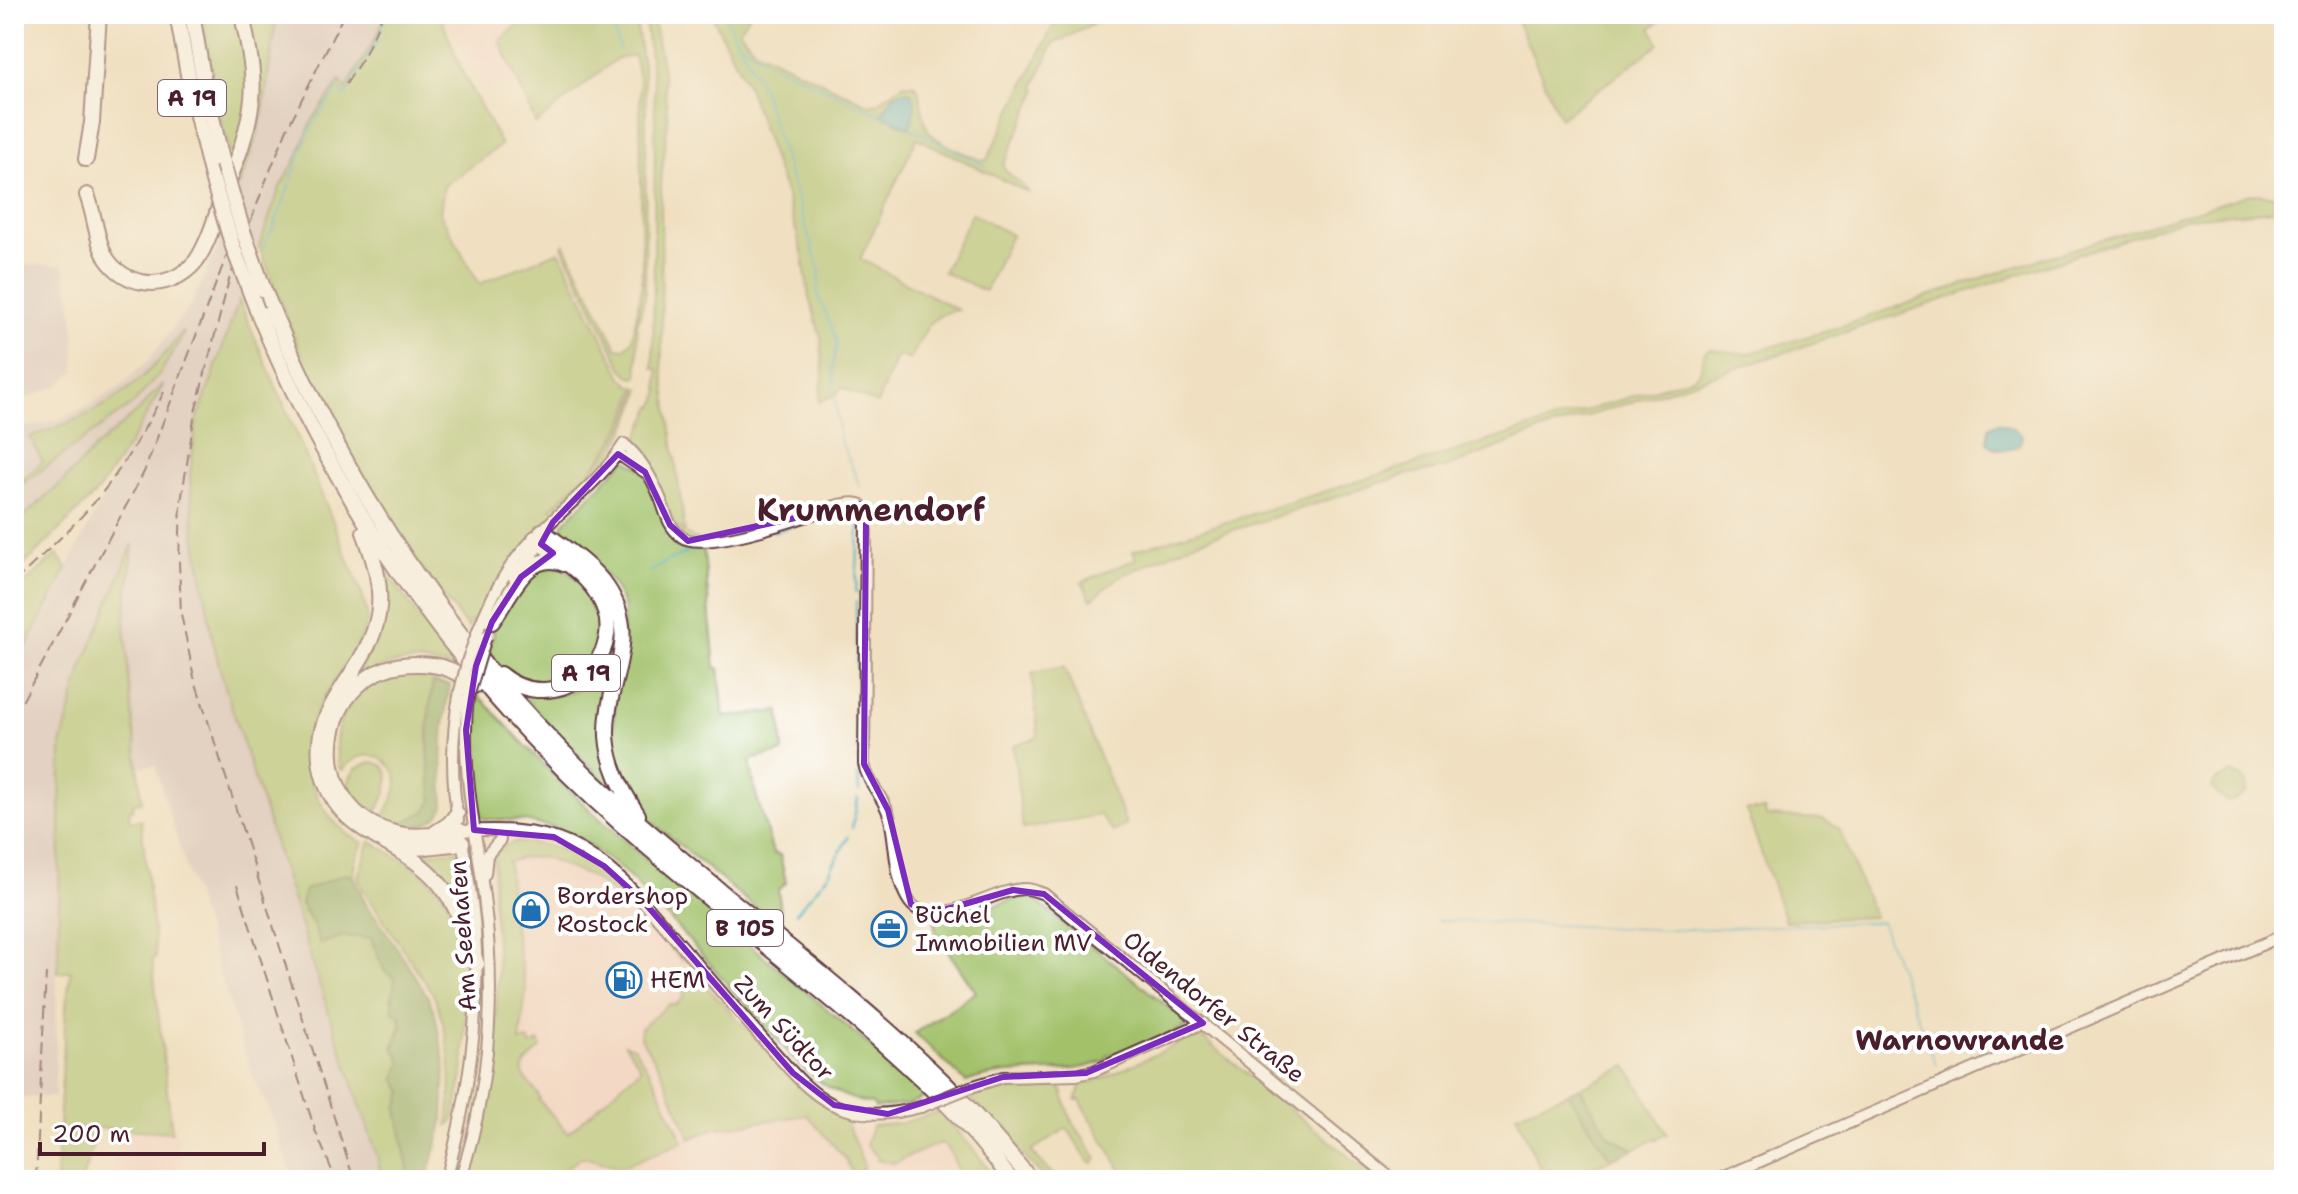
<svg xmlns="http://www.w3.org/2000/svg" width="2298" height="1194" viewBox="0 0 2298 1194" font-family="'Shantell Sans',sans-serif">
<style>
.built{fill:#f7d1c9}
.industrial{fill:#d2bfc1}
.green{fill:#a2c169;stroke:#76704a;stroke-width:2}
.forest{fill:#81a75d;stroke:#666344;stroke-width:2}
.water{fill:#3facbe;stroke:#446674;stroke-width:2}
.lines{fill:none;stroke-linecap:round;stroke-linejoin:round}
.stream{stroke:#3facbe;stroke-width:2}
.minor-casing{stroke:#633c42;stroke-width:14}
.highway-casing{stroke:#633c42;stroke-width:18}
.minor{stroke:#fff;stroke-width:10}
.highway{stroke:#fff;stroke-width:14}
.rail{stroke:#4a1f2b;stroke-width:2;stroke-dasharray:12 6;stroke-linecap:butt}
.minor-bridge-casing{stroke:#633c42;stroke-width:14;stroke-linecap:butt}
.highway-bridge-casing{stroke:#633c42;stroke-width:18;stroke-linecap:butt}
.minor-bridge{stroke:#fff;stroke-width:10}
.highway-bridge{stroke:#fff;stroke-width:14}
.marked{fill:none;stroke:#7b2cbf;stroke-width:6;stroke-linejoin:round}
.labels{text-anchor:middle;dominant-baseline:central;stroke-width:8;stroke-linejoin:round;paint-order:stroke}
.shield{fill:#fff;stroke:#80626b;stroke-width:2}
.shield-label{font-size:22px;font-weight:bold;fill:#4a1f2b}
.poi-label{font-size:24px;fill:#4a1f2b;stroke:#fff;text-anchor:start}
.street-label{font-size:24px;fill:#4a1f2b;stroke:#fff}
.quarter-label{font-size:28px;font-weight:bold;fill:#4a1f2b;stroke:#fff}
.district-label{font-size:32px;font-weight:bold;fill:#4a1f2b;stroke:#fff}
</style>
<rect width="100%" height="100%" fill="#fff"/>
<filter id="ink" filterUnits="userSpaceOnUse"><feTurbulence type="fractalNoise" baseFrequency=".0125" numOctaves="2"/><feDisplacementMap in="SourceGraphic" scale="16" xChannelSelector="R" yChannelSelector="G"/><feConvolveMatrix kernelMatrix="1 2 1 2 8 2 1 2 1" color-interpolation-filters="sRGB"/></filter>
<filter id="wash" filterUnits="userSpaceOnUse"><feTurbulence type="fractalNoise" baseFrequency=".006" numOctaves="4" result="noise"/><feDisplacementMap in="SourceGraphic" scale="32" xChannelSelector="R" yChannelSelector="G"/><feGaussianBlur stdDeviation="1.8" result="paint"/><feColorMatrix in="noise" values="0 0 0 0 0 0 0 0 0 0 0 0 0 0 0 0 0 1.4 0 .05"/><feComposite in="paint" operator="in"/></filter>
<g filter="url(#wash)">
<rect width="100%" height="100%" fill="#f0e0c1"/>
<path class="built" d="M443 14H530L500 41 517 81 488 96Z
M542 857 591 877 641 916 811 1098 845 1124 864 1130 876 1132 930 1123 949 1147 965 1180H548L577 1160 516 1079 526 990 514 928 508 862 521 858Z
M178 1133 183 1180H108L123 1134Z"/>
<path class="industrial" d="M277 14H386L374 41 346 90 340 81 312 121 298 156 280 187 211 376 190 475 191 503 213 641 223 680 319 983 377 1155 382 1180H294L270 1112 252 1076 172 823 155 765 138 767 129 684 125 621 132 548 61 745 55 1097 14 1098V942L25 745 14 765V670L162 384 139 410 94 449 63 482 14 525V490L134 403 182 333 170 349 144 376 119 398 64 426 30 437 43 462 14 487V430L61 419 90 405 119 387 148 361 191 304 213 257 255 141 263 111Z
M14 265H63L72 303 75 340V371L57 386 14 403Z"/>
<path class="green" d="M202 14H277L263 111 255 141 239 186 217 106Z
M386 14H440L462 71 501 145 444 186 440 213 479 284 559 251 622 377 630 385 636 387C626 423 609 453 582 479 571 490 558 499 550 510 590 478 626 439 638 388L641 389C633 418 621 442 603 466L490 593 475 623 472 620 468 628 420 568 361 474 304 362 259 247 280 187 298 156 312 121 340 81 346 89 374 41Z
M530 14H635L644 73 646 115 645 296 637 325 638 377 636 378 629 375 622 368 562 246 564 243 617 348 624 349 632 341 642 284 640 83 634 55 616 59 536 124 500 41Z
M644 14H652L662 66 668 118 661 182 662 363 685 531 675 524 636 446C638 432 648 420 652 406H655L660 390 658 389V369L653 368 655 123 654 86Z
M711 14H750L739 30 755 50 870 105 877 103 904 84 916 85C923 99 921 115 927 128 934 143 967 154 982 160H987L1059 14H1079L1094 18 1098 14 1094 24 1053 44 1035 85 1037 91 1003 166C1009 178 1023 182 1029 193L917 138 860 259 958 310C927 314 924 335 910 360L897 355 877 404 841 387 838 393 819 402 823 376 821 337 809 297 802 252 786 196 748 87Z
M1514 14H1670L1651 28 1659 44 1560 118Z
M2250 194 2284 196V209L2188 218 1756 362 1532 434 1445 468 1405 475 1196 542 1117 578 1091 600 1082 582 1136 559 1133 551 1694 377 1700 371 1705 352 1710 349 1746 354 1824 332 2002 271Z
M972 213 1011 235 985 291 943 272Z
M239 300C273 381 309 460 341 542 348 559 367 600 367 617 367 640 336 678 324 697 298 740 304 796 343 830 349 836 357 839 363 843L355 860 353 876 345 874 303 911 311 920 320 944 343 936 371 938 384 970 394 978 395 988 391 999C404 1021 402 1025 393 1048L399 1055 402 1063 395 1078 403 1092 397 1109 410 1179 429 1173 426 1180H382L377 1155 319 983 223 680 213 641 194 529 190 475 196 424Z
M182 332 184 333 161 372 134 403 14 490V487L43 462 30 437C97 415 140 390 182 332Z
M162 384 163 386 127 448 98 491 14 575V525L63 482 95 448 139 410Z
M626 459 645 472 670 525 703 543 715 668H719L724 717 780 711 783 752 750 760 755 791 773 853 780 855 786 883 778 890 782 920 775 924 647 818 636 806 611 747 624 607 614 585 602 571 563 540 561 535 563 524Z
M133 544 125 621 129 684 142 802 134 803 132 810 129 811 130 821 141 820 156 958 152 959 172 1132 98 1128 82 1180H56L66 1005 71 971 58 973 61 745 82 668Z
M57 554 67 568 14 670V593Z
M382 566 454 665V669C319 622 275 816 401 840 417 843 434 840 450 838L451 840C431 842 411 845 390 840 337 825 312 767 330 717 341 687 368 664 378 632 383 617 385 600 383 584 383 577 382 571 382 566Z
M562 566 590 591 603 623 601 640 587 667 557 685 524 684 503 671 487 655 494 633 492 630 536 568Z
M603 592 612 602 620 636 604 710 621 798 519 693C544 698 583 697 597 670 602 661 602 648 604 639 610 615 614 615 603 592Z
M1064 667 1126 824 1113 832 1100 815 1023 829 1013 746 1038 737 1032 673Z
M411 674 428 676 433 682C426 722 427 761 433 801L426 811 396 826 383 818C388 807 397 795 397 783 397 776 395 771 390 766 375 749 356 754 342 770L339 768C338 759 336 750 336 742 337 714 360 687 385 677 393 674 403 674 411 674Z
M478 695C523 743 567 791 616 833 719 922 827 1005 927 1096L910 1104 875 1108 873 1104C841 1099 819 1083 796 1061L660 908 622 870 577 837 559 829 525 821 486 819 477 814C473 774 468 735 478 695Z
M370 762C399 764 387 795 377 811L372 808 366 810 351 794 347 784 355 769Z
M2232 773 2245 780 2247 791 2239 798 2229 802 2218 795 2212 787 2216 780Z
M1746 810H1765L1766 816 1824 819 1839 829 1874 917 1785 921Z
M370 841 421 871 445 897 463 943 466 998 463 1076 453 1122 448 1126C453 1082 451 1035 433 994L361 886 358 876Z
M514 842C531 843 547 844 563 850 614 870 656 916 683 962L641 916 591 877 542 857 521 858 508 862 514 928 526 990 520 1042 528 1040 531 1046 539 1042 541 1048C536 1053 531 1058 526 1063 515 1077 536 1086 540 1098L539 1100 568 1133 641 1068 625 1044 634 1047 655 1081 683 1142 622 1167 582 1157 548 1180H467L489 1088 495 1042 498 972 493 899 494 857 499 849Z
M457 850 464 880 468 914 465 915 416 854Z
M1025 896 1031 897 1187 1022 1186 1027 1122 1055 1116 1053 1108 1055 1105 1061C1060 1079 1011 1064 966 1082L915 1033 976 992 936 934 934 921 949 919Z
M695 982 705 985 810 1095 840 1114 846 1121 864 1165 862 1171 853 1175 845 1158 807 1115 712 1129 691 1139 660 1069 640 1037 641 1028 669 1004 675 1005 684 997 683 988 689 983Z
M1197 1035 1200 1036 1378 1180H1127L1080 1100H1076L1081 1085 1104 1078Z
M1627 1066 1667 1134 1634 1149 1610 1137 1580 1088Z
M1028 1085 1058 1087 1062 1090 1070 1118 1097 1158 1094 1163 1089 1162 1067 1128 1031 1151 1058 1180H1046L970 1097 995 1089Z
M1568 1093 1611 1159 1566 1180H1545L1516 1114Z
M941 1111 986 1165 994 1180H963L948 1148 940 1143 894 1163 877 1160 878 1157 866 1145 872 1126 902 1123Z"/>
<path class="forest" d="M433 682 450 685C441 726 441 765 444 806 436 826 416 828 396 826L426 811 433 801C427 761 426 722 433 682Z
M345 874 353 876 368 908 377 918 414 974 428 997 435 1013 445 1066 443 1123 429 1173 410 1180 397 1108 403 1092 395 1078 402 1063 399 1055 393 1048 402 1026 401 1016 393 1011C391 999 395 990 394 978L384 970 371 938 343 936 320 944 311 920 301 904 305 890Z
M1580 1088 1610 1137 1634 1149 1611 1159 1568 1093Z"/>
<path class="water" d="M909 91C919 102 913 114 910 128L881 115C892 102 888 93 909 91Z
M1998 422 2013 428 2022 436 2020 445C2009 452 1996 452 1987 442L1989 427Z"/>
<g class="lines">
<path class="stream" d="M609 14 620 50
M724 14 762 88 820 272 817 292 837 342 833 366 835 399 840 439 860 486
M739 42 767 61 881 115
M910 128 985 165
M263 249 278 217 308 133 336 91 339 89 345 97 377 40 387 14
M774 532 838 511 852 512 859 523 856 593
M691 551 721 544
M651 571 669 560 687 553
M856 602 857 682
M857 689V700
M858 704V729
M858 735V751
M858 758V762
M858 775 859 791
M852 828 858 798
M796 913 828 875 848 837
M1437 920 1672 930 1881 922 1936 1065"/>
</g>
</g>
<g filter="url(#ink)">
<g class="lines">
<defs>
<path id="minor" d="M618 454 645 472
M514 578 543 540
M479 628C490 600 505 570 525 548 557 512 598 485 624 444 641 458 653 480 661 500 666 514 669 528 682 537 701 551 783 524 807 516 823 511 843 500 860 504L864 509 866 517 864 764C868 785 886 799 890 819 896 845 894 875 907 898 929 938 993 887 1026 889 1032 889 1038 892 1044 894L1393 1180
M458 820C451 777 451 734 460 691
M460 831C495 829 536 828 568 843 615 864 648 907 681 945 710 979 739 1013 769 1046 788 1067 806 1091 832 1104 861 1118 890 1115 921 1107
M485 874 487 855 500 840
M971 1087 1003 1077 1076 1075 1094 1071 1203 1023
M446 1180C468 1097 481 1017 475 931 473 900 467 870 462 840
M460 1180C490 1089 496 991 484 897 476 830 460 765 468 697
M1717 1180 2284 935"/>
<path id="highway" d="M177 14 191 91 213 181
M192 14 204 83 223 164
M86 159 92 122 99 14
M87 195C95 215 96 241 107 259 116 272 127 279 142 282 162 286 183 277 196 261 207 245 214 223 220 204 233 170 248 136 252 99 255 70 247 42 242 14
M264 290C343 485 460 661 617 803 723 898 840 981 943 1081 974 1112 1003 1146 1031 1180
M257 310C342 518 475 701 647 847 717 907 790 964 860 1024 914 1071 969 1121 1011 1180
M542 531C564 547 592 565 607 587 643 639 605 682 607 736 609 766 622 790 638 815
M364 532C374 560 383 586 378 615 368 674 306 706 322 772 338 837 401 838 438 882 458 905 467 936 477 964
M492 622C510 598 527 548 564 564
M500 674C556 721 635 656 598 596 584 572 556 557 535 538
M460 831C440 834 419 838 399 834 297 813 314 661 419 664 440 664 459 671 474 686
M435 833 449 824 457 814
M397 846 416 848 462 843"/>
</defs>
<use href="#minor" class="minor-casing"/>
<use href="#highway" class="highway-casing"/>
<use href="#minor" class="minor"/>
<use href="#highway" class="highway"/>
<path class="rail" d="M344 14 287 129 265 183 229 280 195 412 181 502 179 561 181 614 194 677 354 1180
M346 84 364 56 383 14
M14 582C43 555 72 528 98 498 124 466 145 429 164 392
M14 717 144 472 239 223
M237 885 315 1130 336 1180
M36 1180 46 973"/>
<defs>
<path id="minor-bridge" d="M460 691 468 659 479 628
M468 697 486 637
M921 1107 971 1087"/>
<path id="highway-bridge" d="M223 164 243 231 264 290
M213 181 233 247 257 310"/>
</defs>
<use href="#minor-bridge" class="minor-bridge-casing"/>
<use href="#highway-bridge" class="highway-bridge-casing"/>
<use href="#minor-bridge" class="minor-bridge"/>
<use href="#highway-bridge" class="highway-bridge"/>
</g>
</g>
<path d="M0 0H2298V1194H0ZM618 454 645 472 670 525 688 541 860 504 866 517 864 764 888 810 911 904 930 914 1013 890 1044 894 1203 1023 1086 1073 1003 1077 888 1114 834 1105 793 1073 643 901 604 866 554 837 474 830 466 730 476 666 492 622 521 577 553 553 541 544 553 522Z" fill="#f0e0c1" fill-opacity=".55" fill-rule="evenodd"/>
<path class="marked" d="M618 454 645 472 670 525 688 541 860 504 866 517 864 764 888 810 911 904 930 914 1013 890 1044 894 1203 1023 1086 1073 1003 1077 888 1114 834 1105 793 1073 643 901 604 866 554 837 474 830 466 730 476 666 492 622 521 577 553 553 541 544 553 522Z"/>
<defs>
<symbol id="shop-ring" viewBox="-11 -11 22 22"><circle r="9.5" fill="#fff" stroke="#1f6fb2" stroke-width="1.5"/><path d="M-5-2.5h2.3a2.7 3.5 0 0 1 5.4 0H5L5.5 6h-11ZM-1.5-2.5h3a1.5 2.3 0 0 0-3 0Z" fill="#1f6fb2"/></symbol>
<symbol id="office-ring" viewBox="-11 -11 22 22"><circle r="9.5" fill="#fff" stroke="#1f6fb2" stroke-width="1.5"/><path d="M-6-3h4V-5.5h4V-3h4V5H-6ZM-1-4.5V-3h2v-1.5ZM-6 0V1H6V0Z" fill="#1f6fb2"/></symbol>
<symbol id="fuel-ring" viewBox="-11 -11 22 22"><circle r="9.5" fill="#fff" stroke="#1f6fb2" stroke-width="1.5"/><path d="M-5.5-6h7V0h2V4h1.3V-2.5L3-4.5l.8-.8L6-3V5H2.5V1h-1V6h-7ZM-4.2-4.7v3.2H.2V-4.7Z" fill="#1f6fb2"/></symbol>
</defs>
<g fill-rule="evenodd">
<use href="#shop-ring" x="511" y="890" width="40" height="40"/>
<use href="#office-ring" x="869" y="909" width="40" height="40"/>
<use href="#fuel-ring" x="604" y="960" width="40" height="40"/>
</g>
<g class="labels">
<g class="shield">
<rect x="158" y="80" width="68" height="36" rx="6"/>
<rect x="552" y="655" width="68" height="36" rx="6"/>
<rect x="707" y="910" width="76" height="36" rx="6"/>
</g>
<g class="shield-label">
<text x="192" y="98">A 19</text>
<text x="586" y="673">A 19</text>
<text x="745" y="928">B 105</text>
</g>
<g class="poi-label">
<text x="557" y="896">Bordershop<tspan x="557" dy="28">Rostock</tspan></text>
<text x="915" y="915">Büchel<tspan x="915" dy="28">Immobilien MV</tspan></text>
<text x="650" y="980">HEM</text>
</g>
<g class="street-label">
<text transform="translate(463 936) rotate(-94)">Am Seehafen</text>
<text transform="translate(1214 1007) rotate(39)">Oldendorfer Straße</text>
<text transform="translate(784 1028) rotate(47)">Zum Südtor</text>
</g>
<g class="quarter-label">
<text x="1960" y="1040">Warnowrande</text>
</g>
<g class="district-label">
<text x="871" y="509">Krummendorf</text>
</g>
</g>
<rect width="2298" height="1194" fill="none" stroke="#fff" stroke-width="48"/>
<path d="M40 1142v12h224v-12" fill="none" stroke="#4a1f2b" stroke-width="4"/>
<text x="52" y="1142" font-size="24" fill="#4a1f2b" stroke="#ffffff" stroke-width="6" paint-order="stroke">200 m</text>
</svg>
